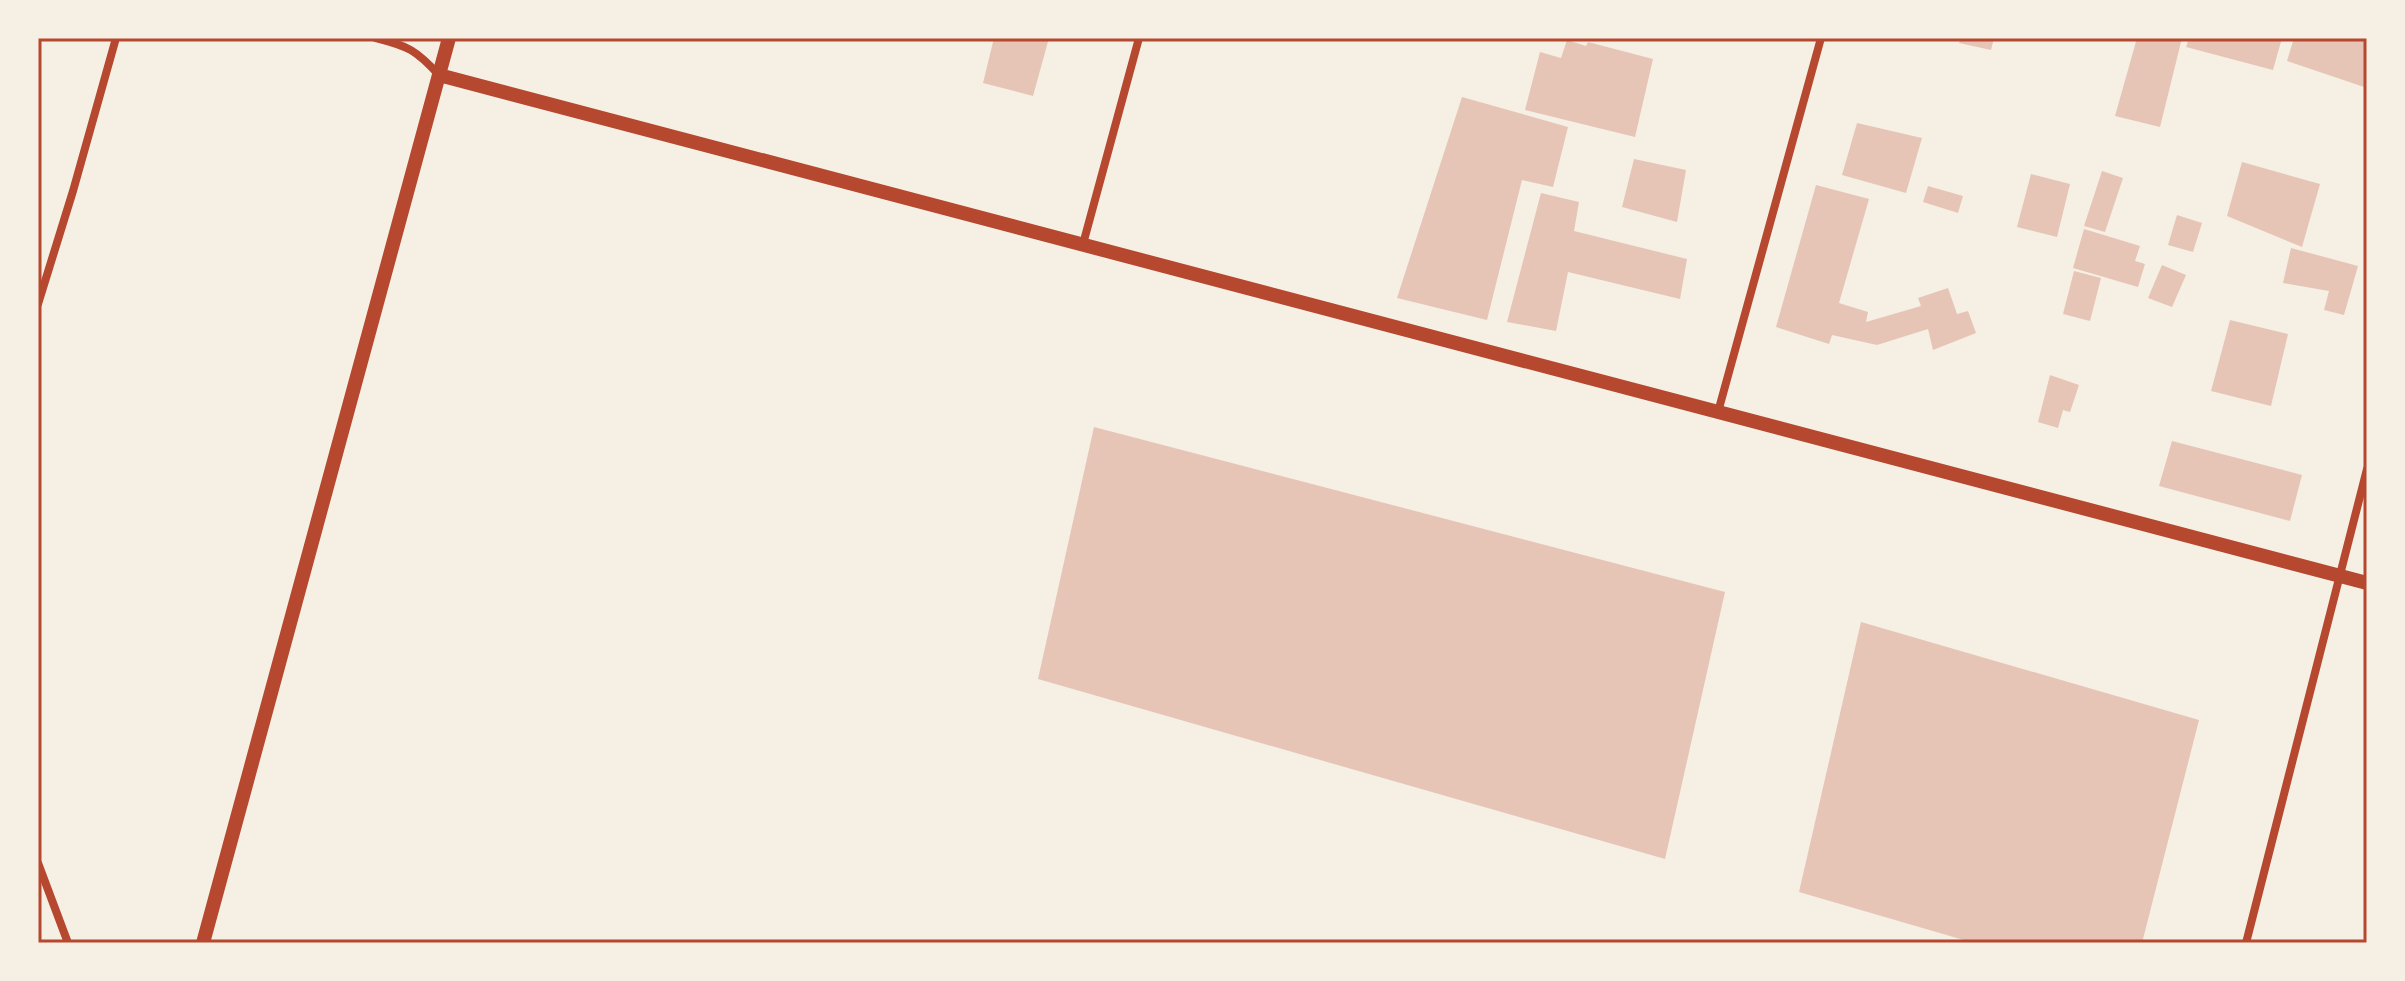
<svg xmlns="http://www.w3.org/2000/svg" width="2405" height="981" viewBox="0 0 2405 981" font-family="Barlow,sans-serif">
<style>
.building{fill:#e6c5b7}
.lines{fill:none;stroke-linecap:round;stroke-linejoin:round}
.minor{stroke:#b5482f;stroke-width:8}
.tertiary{stroke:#b5482f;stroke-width:14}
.neatline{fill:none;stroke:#b5482f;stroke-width:3}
</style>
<rect width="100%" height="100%" fill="#f6efe4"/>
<path class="building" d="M994 38H1049L1033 96 983 83Z
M1961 38H1994L1991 50 1959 43Z
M2137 38H2182L2160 127 2115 116Z
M2189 38H2282L2273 70 2186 47Z
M2294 38H2367V88L2287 61Z
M1567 40 1586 46 1588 42 1653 59 1635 137 1525 110 1540 52 1561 58Z
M1462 97 1568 127 1553 187 1522 180 1487 320 1397 298Z
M1857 123 1922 138 1906 193 1842 175Z
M1634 159 1686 170 1677 222 1622 207Z
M2242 162 2320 184 2302 247 2227 216Z
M2102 171 2123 178 2105 232 2084 226Z
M2031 174 2070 184 2057 237 2017 227Z
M1816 185 1869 199 1839 303 1868 312 1866 322 1921 306 1918 298 1948 288 1957 314 1968 311 1976 333 1933 350 1928 329 1877 345 1832 335 1829 344 1776 327Z
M1928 186 1963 196 1958 213 1923 202Z
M1541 193 1579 202 1574 231 1687 259 1680 299 1568 272 1556 331 1507 322Z
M2177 215 2202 223 2193 252 2168 245Z
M2084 229 2140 246 2135 261 2145 264 2138 287 2073 268Z
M2291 248 2358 266 2344 315 2324 310 2329 291 2283 283Z
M2162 265 2186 275 2172 307 2148 298Z
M2074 271 2101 278 2090 321 2063 314Z
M2230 320 2288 334 2271 406 2211 391Z
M2050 375 2079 385 2070 412 2063 410 2058 428 2038 422Z
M1094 427 1725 592 1665 859 1038 679Z
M2172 441 2302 475 2290 521 2159 486Z
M1861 622 2199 720 2142 943H1974L1799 892Z"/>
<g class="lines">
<path class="minor" d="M376 38C408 46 416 50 439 75
M1083 244 1139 38
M38 304 73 191 116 38
M1718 412 1821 38
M38 863 68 943
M2246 943 2367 469"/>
<path class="tertiary" d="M439 75 2367 583
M203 943 449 38"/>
</g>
<rect width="2405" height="981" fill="none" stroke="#f6efe4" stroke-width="80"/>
<rect x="40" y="40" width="2325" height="901" class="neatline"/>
</svg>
